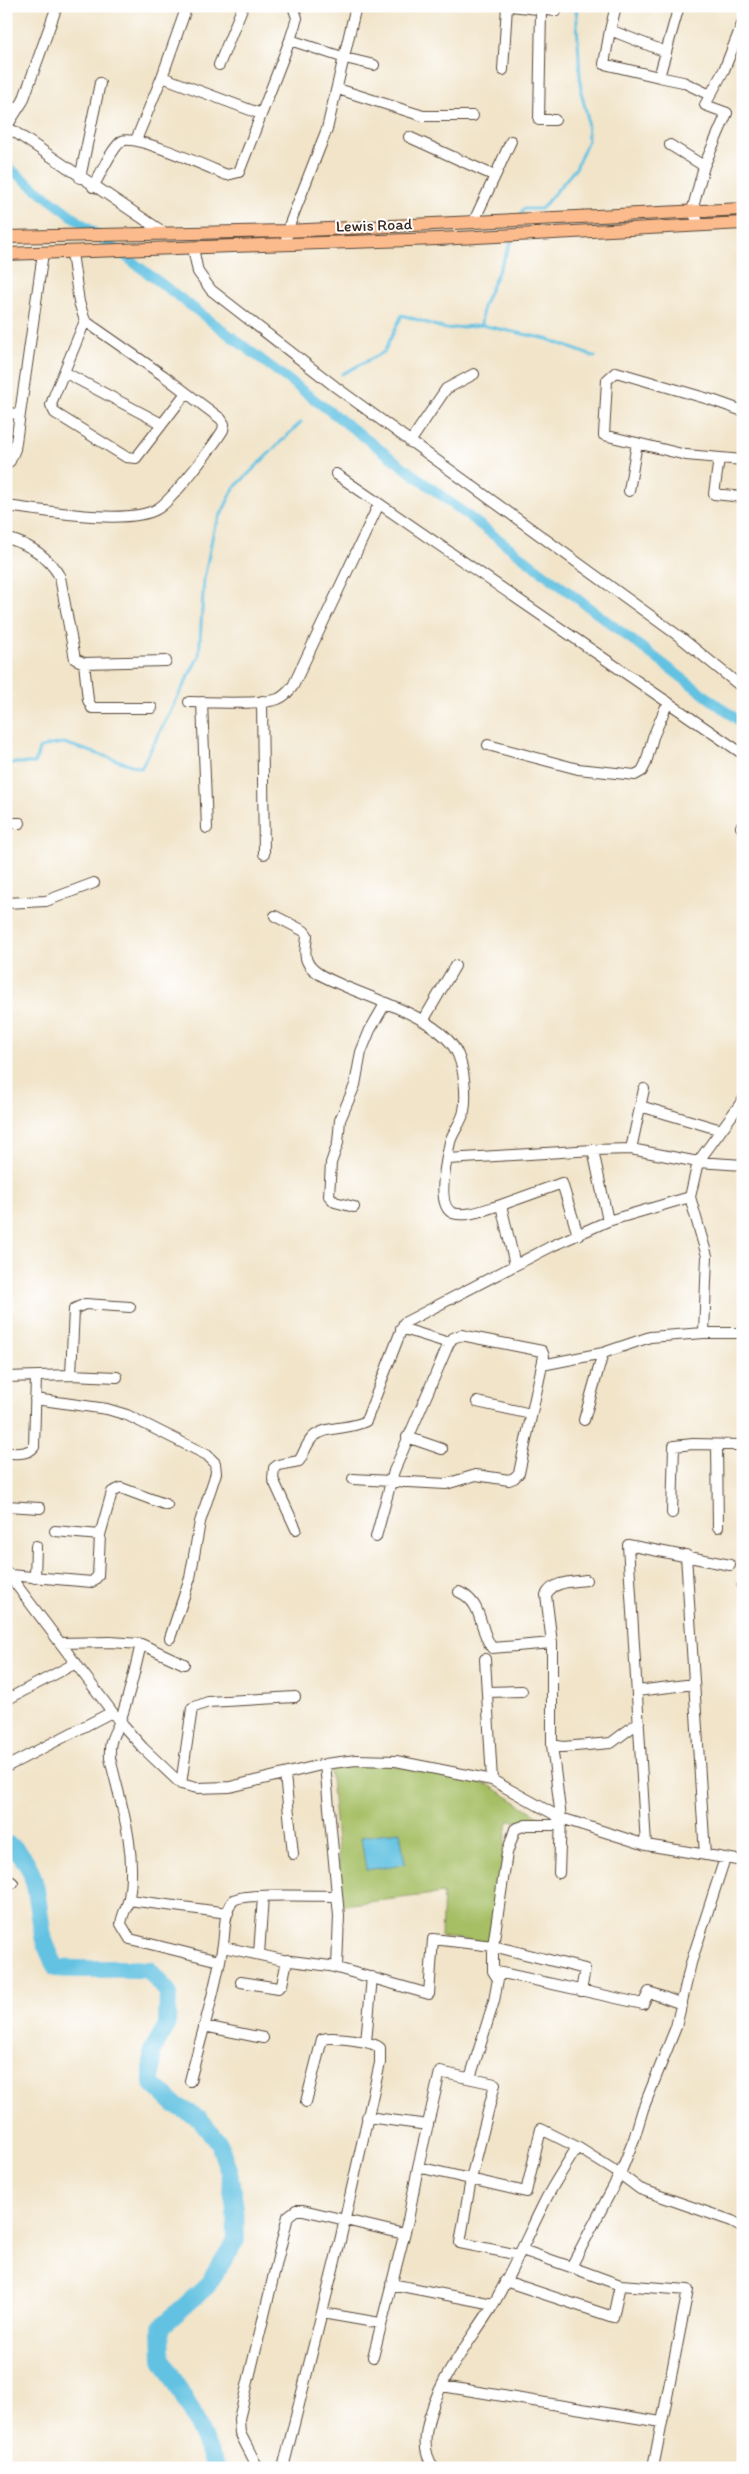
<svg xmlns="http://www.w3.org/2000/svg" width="749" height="2474" viewBox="0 0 749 2474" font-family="Itim,sans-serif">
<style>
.green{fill:#a6bf65;stroke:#707442}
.water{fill:#64c2e2;stroke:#507680}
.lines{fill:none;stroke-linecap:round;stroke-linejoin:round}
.stream{stroke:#64c2e2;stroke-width:3}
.canal{stroke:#64c2e2;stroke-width:10}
.river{stroke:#64c2e2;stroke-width:18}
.minor-casing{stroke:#564638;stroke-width:12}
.major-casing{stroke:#564638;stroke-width:14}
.minor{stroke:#fff;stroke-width:10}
.major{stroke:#fbbb8d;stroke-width:12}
.labels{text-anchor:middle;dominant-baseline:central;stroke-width:4;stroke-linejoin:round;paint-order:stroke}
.street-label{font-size:16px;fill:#3b2a1e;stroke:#fff}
</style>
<rect width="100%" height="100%" fill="#fff"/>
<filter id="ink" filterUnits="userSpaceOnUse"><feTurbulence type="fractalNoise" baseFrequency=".02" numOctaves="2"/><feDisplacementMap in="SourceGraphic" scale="10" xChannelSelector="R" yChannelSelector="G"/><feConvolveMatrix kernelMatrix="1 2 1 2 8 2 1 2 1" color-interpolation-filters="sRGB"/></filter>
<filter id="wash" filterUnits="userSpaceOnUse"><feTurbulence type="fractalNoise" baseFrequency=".0096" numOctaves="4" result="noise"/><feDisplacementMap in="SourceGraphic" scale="20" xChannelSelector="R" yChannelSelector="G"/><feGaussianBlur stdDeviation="1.12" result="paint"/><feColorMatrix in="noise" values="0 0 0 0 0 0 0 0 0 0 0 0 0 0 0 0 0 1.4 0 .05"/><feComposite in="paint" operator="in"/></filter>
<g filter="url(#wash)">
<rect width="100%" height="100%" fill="#f1e4c9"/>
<path class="green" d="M382 1763 489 1785 542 1818 543 1823 508 1821 491 1943 441 1937 443 1893 343 1905 330 1767Z"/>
<path class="water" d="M400 1831 405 1864 366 1870 361 1837Z"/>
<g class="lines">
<path class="stream" d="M521 216 523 209H541L576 168 588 140 587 115 581 92 576 6
M481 325 547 339 595 357
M342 374 384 352 402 315 446 329 481 325 483 306 513 238
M6 763H35L39 749 50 745 64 743 141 768 199 656 204 579 214 529 234 488 301 422"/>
<path class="canal" d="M6 166 743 724"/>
<path class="river" d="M6 1844C41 1860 36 1908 44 1940 47 1949 52 1959 56 1968 87 1971 117 1967 149 1970L168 1992 167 2025 152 2051V2083L174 2104 200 2119 219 2143 229 2172 235 2208 236 2240 207 2286 161 2327 162 2359 192 2412 216 2468"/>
</g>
</g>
<g filter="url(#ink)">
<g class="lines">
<defs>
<path id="minor" d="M511 6 556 11
M679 6 659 77 683 82 710 95
M541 10 539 120H555
M610 30 616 6
M290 40 345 58 374 65
M219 65 243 6
M503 70 507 6
M162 77 261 114
M659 77 604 64 610 30 666 52
M338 89 423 116H473
M6 103 17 110
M6 126 163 232
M7 126 23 101 57 6
M409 137 495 176 473 223
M136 140 162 77 187 6
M670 145 704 166
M495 176 511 141
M80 178 100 83
M93 187C99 177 113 146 122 141 135 134 210 168 227 175L239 172 290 40 297 18 293 6
M700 225 692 211 704 166 727 113 705 105 724 70 743 22
M286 244 287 231 327 129 356 6
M193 248 198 272 211 290 337 388 680 637 743 688
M85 321 54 396 51 405 55 413 126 457 136 458 186 393
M64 372 162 424
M743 411 712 400 616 372 607 380 604 435 686 455 743 460
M6 413 20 414
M410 442 446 389 474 374
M719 458 714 494 743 497
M6 464 10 461 15 449 43 253
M336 474 743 754
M629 491 637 443
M6 506C41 510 128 526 157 509 171 502 214 445 223 430L224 424 221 419 164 376 85 321 79 302 72 253
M6 538C29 544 48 556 60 577L75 659 84 663 166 661
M84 663 88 700 92 708H152
M262 701 264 854
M189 702C208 702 263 705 278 699 285 696 288 692 293 686L379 504
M202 702 207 828
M488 745 578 769 635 775 642 771 646 763 653 737 668 702
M6 823H20
M741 827 743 828
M6 903 46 901 94 883
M275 916 304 931 307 935C307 943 303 953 307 961 312 974 332 980 344 986 376 1000 444 1020 458 1055 464 1069 467 1095 464 1111 462 1122 453 1131 450 1142 447 1157 435 1206 453 1213 467 1218 488 1208 501 1205
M423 1021 455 966
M743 1100 698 1162 743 1165
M640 1106 721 1130
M631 1149 644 1089
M448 1159 593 1150
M354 1207 335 1202 329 1196 331 1163 338 1143 340 1120 355 1085 361 1052 370 1030 385 1004
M515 1265 501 1205 562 1183 578 1235
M704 1333H743
M542 1365 603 1353
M71 1375 74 1309 85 1304 130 1307
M6 1377 71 1375 117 1377
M35 1399 107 1409 127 1415 207 1455 215 1463 216 1473 200 1522 190 1578 170 1638
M477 1402 531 1414
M584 1420 603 1353 650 1337 704 1333 707 1256 690 1197
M407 1437 442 1449
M717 1445 718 1527
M6 1453C16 1453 27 1455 34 1447L36 1377
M353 1479 446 1484 476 1475 509 1480 514 1478 519 1473 544 1356 542 1351 461 1335 453 1338 449 1343
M6 1506 40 1508
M672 1513 674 1446 693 1444 743 1445
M296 1529 273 1479 274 1468 278 1465 299 1461C304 1454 306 1444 313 1437 327 1425 350 1430 366 1421L404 1323 552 1246 608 1221 690 1197 698 1162 631 1149 593 1150 608 1221
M55 1531 100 1535
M376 1537 394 1471 449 1343 401 1328
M686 1555 705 1855
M6 1571 119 1721 143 1748 181 1784 197 1788 230 1787 325 1764 356 1760 396 1761 492 1780 561 1818 646 1845 743 1861
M9 1575 92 1582 98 1576 100 1535 112 1492 121 1488 167 1505
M35 1578 36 1546
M742 1587 743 1588
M459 1592C484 1603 478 1629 492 1648L552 1643
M61 1643 110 1642 141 1644 184 1664
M141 1644C135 1669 129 1697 120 1721 113 1737 109 1739 110 1758 121 1805 137 1849 129 1898 127 1907 122 1915 121 1924L130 1939 219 1961
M485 1659 492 1780
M637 1691 694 1684
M487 1692 522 1691
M6 1700 76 1663
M552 1745V1643L546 1595C553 1581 572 1582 586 1580
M325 1764 339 1916 337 1967
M6 1767 112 1712
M285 1775 293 1854
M181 1784 192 1708 208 1702 295 1697
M561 1825H526L515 1829 507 1853 493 1946 585 1969 581 1991
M646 1845 628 1545 730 1565
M559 1873 561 1818 552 1745 563 1747 611 1743 639 1722
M6 1878 13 1883
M129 1900 228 1913
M223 1947 283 1960 330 1966 429 1994 433 1939 493 1946V1971L498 1979 494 2001 470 2078
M259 1954 263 1896
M493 1971 643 2004 649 1992 682 2004
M241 1982 278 1988 282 1985 287 1960
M204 2026 263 2038
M366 2042 372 1977
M190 2081C201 2036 216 1990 223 1944 225 1932 224 1908 234 1900 244 1893 320 1896 337 1896
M367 2117 428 2125
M418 2167 440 2072 495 2084 471 2179 460 2243 519 2255
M522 2250 571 2267
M505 2281 613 2317 620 2285
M391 2284 493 2304
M322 2313 380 2323
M373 2357 408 2220 418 2167 526 2192 541 2129 577 2147
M442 2386 661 2422
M258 2468 240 2433 239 2419 288 2216 296 2210H303L404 2234
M283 2468 340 2241 380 2063V2048C373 2041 333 2036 322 2039L306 2102
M434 2468C425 2456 424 2442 427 2428 435 2382 469 2344 493 2305 512 2272 527 2237 544 2203 553 2184 566 2166 577 2147L620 2174 640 2189 732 2221 743 2227
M653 2468 688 2290 620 2285 571 2267 620 2174 634 2139 643 2109 676 2027 691 1963 725 1858"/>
<path id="major" d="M6 237 287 231 743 209
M6 254 438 239 743 223"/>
</defs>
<use href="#minor" class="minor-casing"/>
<use href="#major" class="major-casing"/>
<use href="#minor" class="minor"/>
<use href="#major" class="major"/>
</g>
</g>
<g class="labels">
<g class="street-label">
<text transform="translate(374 225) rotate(-2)">Lewis Road</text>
</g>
</g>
<rect width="749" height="2474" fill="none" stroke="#fff" stroke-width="25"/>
</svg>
